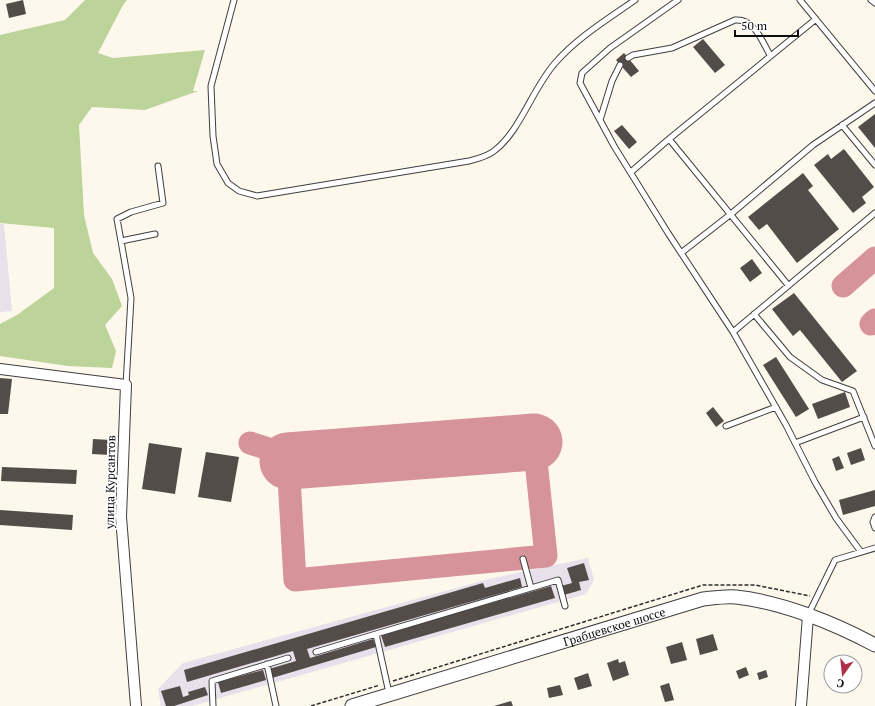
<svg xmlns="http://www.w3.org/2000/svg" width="875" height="706" viewBox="0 0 875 706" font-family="'PT Serif',serif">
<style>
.industrial{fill:#e8e0ea}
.forest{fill:#bcd499}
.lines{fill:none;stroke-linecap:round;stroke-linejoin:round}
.taxiway{stroke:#d6939a;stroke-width:23}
.runway{stroke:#d6939a;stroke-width:57}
.building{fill:#534c49}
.service-casing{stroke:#3f3f3f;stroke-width:7}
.minor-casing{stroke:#3f3f3f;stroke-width:12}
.tertiary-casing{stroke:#3f3f3f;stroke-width:15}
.path{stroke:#2e2e2e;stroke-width:1.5;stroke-dasharray:4 2;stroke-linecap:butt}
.service{stroke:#fff;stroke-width:5}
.minor{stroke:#fff;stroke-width:10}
.tertiary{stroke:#fff;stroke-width:13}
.labels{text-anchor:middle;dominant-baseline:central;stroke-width:4;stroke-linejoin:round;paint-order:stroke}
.street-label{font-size:12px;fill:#0c0c0c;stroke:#fff}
</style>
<rect width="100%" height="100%" fill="#fdf7ec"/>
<path class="industrial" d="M0 224H4L12 311 0 312Z
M588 558 594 580 586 594 192 706H161L158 689 183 663 489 579Z"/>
<path class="forest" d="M85 0H127L123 5 98 53 113 58 205 50 193 91H198L145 110 92 107 79 125 84 215 93 253 112 279 122 306 105 325 116 351 112 368 68 366 0 356V324L17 315 54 288V228L0 223V35L65 20Z"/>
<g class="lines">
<path class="taxiway" d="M843 286 875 258
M871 324 875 320
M250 443 278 452 288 461 295 580 546 556 534 442"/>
<path class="runway" d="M288 461 534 442"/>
</g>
<path class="building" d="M23 0 26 14 9 18 6 4Z
M703 39 725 65 715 73 693 47Z
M624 53 639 71 631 77 616 60Z
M875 114V148L858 127Z
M622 125 637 142 629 149 614 131Z
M844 149 874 187 862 197 866 203 853 213 814 165 828 154 831 159Z
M803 173 813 186 808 190 839 229 797 263 767 224 759 230 748 217Z
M752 259 762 273 750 282 740 268Z
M794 293 857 371 842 382 800 330 793 336 772 309Z
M776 357 809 409 796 417 763 365Z
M0 378 12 379 8 414H0Z
M845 392 850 407 818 419 812 404Z
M713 407 724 421 716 427 706 413Z
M93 439 111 440 110 455 92 454Z
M149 443 182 448 175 494 142 489Z
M861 448 865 460 851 465 847 453Z
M206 452 239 457 231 502 198 497Z
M839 456 844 468 836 471 832 459Z
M2 467 77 470 76 484 1 481Z
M875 490V506L843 515 839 500Z
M0 510 73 515 72 530 0 525Z
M584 563 589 580 579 582 581 590 564 595 561 586 572 583 567 568Z
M520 578 522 587 307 649 310 658 373 639 376 647 272 678 269 669 296 661 293 651 187 682 184 670 483 583 485 588Z
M551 586 555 598 385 647 381 635Z
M713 634 718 650 700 655 696 639Z
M682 642 687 660 671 664 666 647Z
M618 659 619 663 625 661 629 675 613 681 607 663Z
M746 667 749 675 739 679 736 671Z
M263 670 266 680 221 693 218 682Z
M766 670 768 677 759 680 757 673Z
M588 673 592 686 578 690 574 678Z
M669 683 674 700 665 702 660 686Z
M560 685 563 695 549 698 547 688Z
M180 686 183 697 189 695 188 692 205 687 208 695 174 706H166L161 691Z
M511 701 513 706H494Z"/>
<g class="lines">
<defs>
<path id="service" d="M234 0 211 86 213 136 217 164 228 183 239 191 257 196 469 161C477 159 486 157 494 151 520 132 533 87 556 62 578 37 608 19 635 0
M678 0 610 48 582 73 580 83 614 146 668 233 733 332 786 425 815 482 836 518 861 552
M800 0 875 91
M871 0 875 3
M628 58 633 55 672 48 735 20C754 18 762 41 770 55
M600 120 612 81 620 65
M842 125 875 165
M669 139 788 285
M631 172 669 139 816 19
M121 241 117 219 131 212 163 203 158 166
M681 253 731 214 813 145 875 103
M754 314 790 357 822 380 853 391 875 446
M733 332 875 213
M126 385 131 298 121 241 155 234
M726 426 776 407
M795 443 864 417
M875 517 873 522 875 528
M523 559 531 588
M808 615 835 560 875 548
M376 634 558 580 565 606
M316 652 376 634 389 693
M267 664 276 706
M213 706 212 681 288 658"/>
<path id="minor" d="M0 369 126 385 121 517 136 706
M801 706 808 616"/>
<g id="tertiary">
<path id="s1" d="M352 706 703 599C713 598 726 596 736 597 782 602 834 623 875 645"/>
</g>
</defs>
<use href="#service" class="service-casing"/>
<use href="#minor" class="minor-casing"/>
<use href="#tertiary" class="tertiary-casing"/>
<path class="path" d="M393 681 703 585H755L810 596
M311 706 380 685"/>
<use href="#service" class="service"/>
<use href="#minor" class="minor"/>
<use href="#tertiary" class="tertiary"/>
</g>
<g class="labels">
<g class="street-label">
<text transform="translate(110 482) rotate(-89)">улица Курсантов</text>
<text stroke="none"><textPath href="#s1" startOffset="274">Грабцевское шоссе</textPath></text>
</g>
</g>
<g transform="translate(843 674) rotate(195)"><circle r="19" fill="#ffffff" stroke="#9e9e9e"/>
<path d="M0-3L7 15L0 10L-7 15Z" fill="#b02f48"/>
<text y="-6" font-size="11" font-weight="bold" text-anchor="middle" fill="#0c0c0c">С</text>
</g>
<path d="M735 30v6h63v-6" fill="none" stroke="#0c0c0c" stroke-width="2"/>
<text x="741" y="30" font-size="12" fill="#0c0c0c" stroke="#ffffff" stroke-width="3" paint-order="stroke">50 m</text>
</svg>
